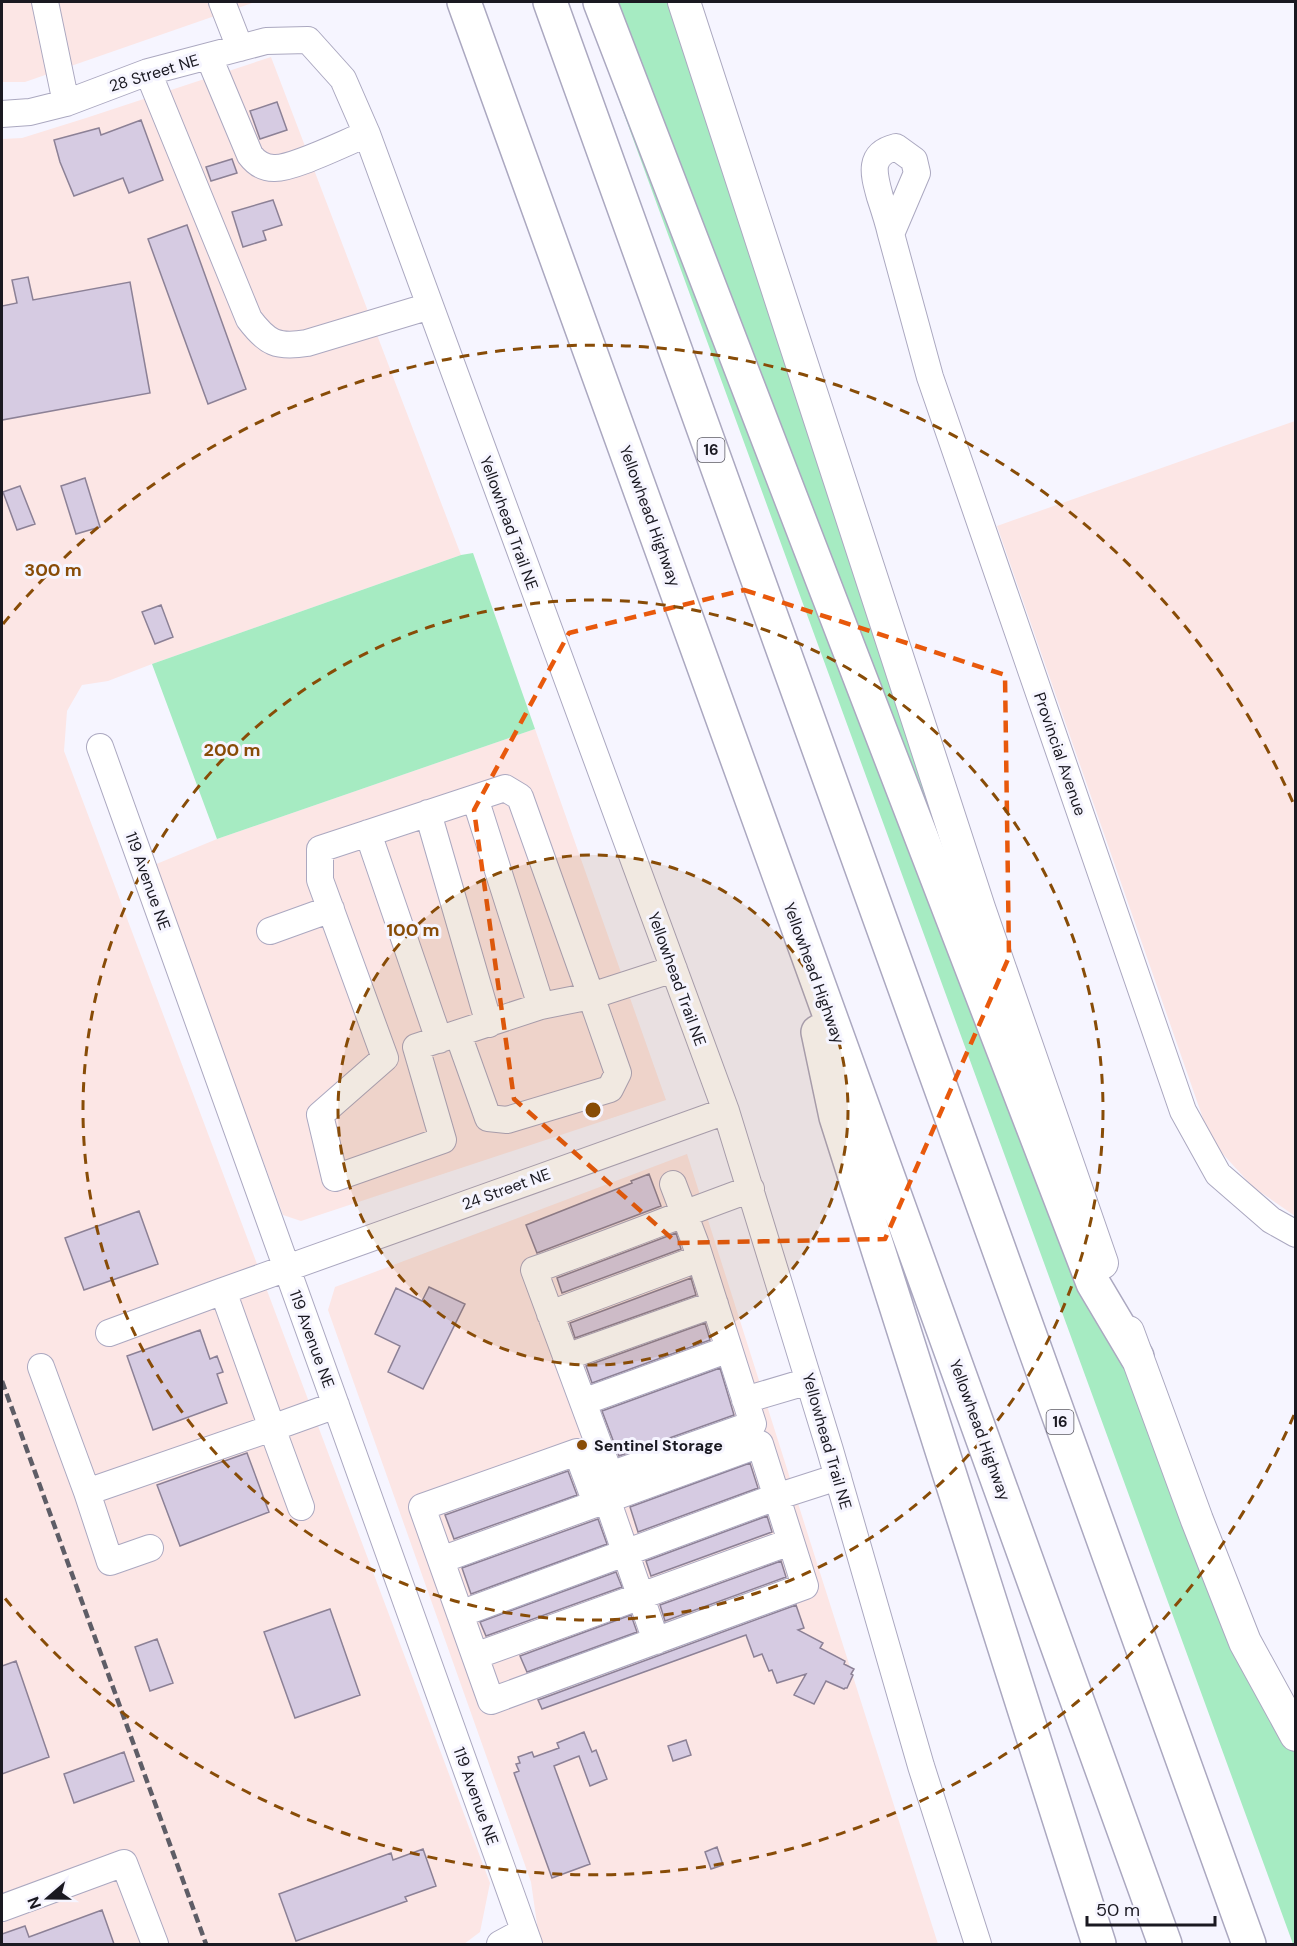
<svg xmlns="http://www.w3.org/2000/svg" width="1297" height="1946" viewBox="0 0 1297 1946" font-family="'DM Sans',sans-serif">
<style>
.industrial{fill:#fce6e5}
.green{fill:#a6ebc2}
.building{fill:#d6cbe2;stroke:#8c8196;stroke-width:1.5}
.lines{fill:none;stroke-linecap:round;stroke-linejoin:round}
.minor-casing{stroke:#aba8c0;stroke-width:28}
.major-casing{stroke:#aba8c0;stroke-width:34}
.highway-casing{stroke:#aba8c0;stroke-width:36}
.minor{stroke:#fff;stroke-width:26}
.major{stroke:#fff;stroke-width:32}
.highway{stroke:#fff;stroke-width:33}
.rail{stroke:#5e5d66;stroke-width:4.5;stroke-dasharray:9 4.5;stroke-linecap:butt}
.marked{fill:none;stroke:#e8590c;stroke-width:4.5;stroke-dasharray:12 8;stroke-linejoin:round}
.ring{fill:none;stroke:#884c07;stroke-width:3;stroke-dasharray:10 8}
.poi-dot{fill:#884c07;stroke:#f6f5ff;stroke-width:2}
.labels{text-anchor:middle;dominant-baseline:central;stroke-width:6;stroke-linejoin:round;paint-order:stroke}
.shield{fill:#f6f5ff;stroke:#5c5b64;stroke-width:1.5}
.shield-label{font-size:15px;font-weight:bold;fill:#1a1921}
.street-label{font-size:16px;fill:#1a1921;stroke:#f6f5ff}
.poi-label{font-size:16px;font-weight:bold;fill:#1a1921;stroke:#f6f5ff;text-anchor:start}
.centre{fill:#884c07;stroke:#f6f5ff;stroke-width:3}
.ring-label{font-size:18px;text-anchor:middle;font-weight:bold;fill:#884c07;stroke:#f6f5ff;stroke-width:6;stroke-linejoin:round;paint-order:stroke}
</style>
<rect width="100%" height="100%" fill="#f6f5ff"/>
<path class="industrial" d="M2 2H255L25 82H2Z
M271 57 461 555 152 664 108 681 82 685 67 711 64 751 490 1883 480 1932 464 1944H2V139L22 138 86 118Z
M1295 421V1216L1253 1187 1221 1152 1207 1130 997 526Z
M535 729 666 1100 301 1221 283 1215 154 865 217 839Z
M687 1154 938 1944H537V1924L531 1882 328 1310 335 1287Z"/>
<path class="green" d="M583 2H587L1292 1748 1295 1754V1944H1293Z
M617 2H671L968 917Z
M473 553 535 729 217 839 152 664 461 555Z"/>
<path class="building" d="M277 102 287 130 260 139 250 111Z
M141 120 163 180 129 193 123 178 74 196 60 162 54 140 99 128 101 135Z
M232 159 237 173 211 181 206 167Z
M273 200 282 225 263 231 266 240 243 247 232 212Z
M187 225 246 389 208 404 148 239Z
M28 277 33 300 130 282 150 393 2 420V306L17 303 12 280Z
M85 478 100 527 76 534 61 486Z
M20 486 35 524 17 530 3 492Z
M161 605 173 637 155 644 142 612Z
M649 1174 661 1206 537 1253 526 1225 632 1183 631 1181Z
M139 1211 158 1264 84 1290 65 1238Z
M676 1233 681 1249 562 1293 557 1278Z
M691 1278 696 1295 575 1338 570 1323Z
M429 1287 465 1304 423 1389 388 1372 400 1346 375 1334 396 1288 422 1301Z
M705 1323 710 1340 592 1383 586 1366Z
M200 1330 210 1359 217 1356 223 1372 217 1374 227 1403 153 1430 127 1356Z
M720 1368 734 1415 619 1456 602 1411Z
M247 1453 269 1512 180 1546 157 1485Z
M750 1463 758 1488 638 1532 630 1507Z
M568 1471 577 1495 454 1539 445 1515Z
M767 1516 772 1532 651 1576 646 1561Z
M598 1519 607 1544 471 1594 462 1568Z
M781 1561 786 1577 665 1621 660 1605Z
M616 1572 622 1587 486 1636 480 1622Z
M796 1605 804 1628 798 1630 823 1643 820 1648 845 1661 844 1664 854 1669 851 1674 853 1675 847 1688H845L844 1689 826 1681 814 1704 794 1695 806 1674 777 1683 772 1670 769 1671 762 1654 754 1657 746 1635 542 1709 538 1700Z
M330 1609 360 1695 295 1718 264 1632Z
M631 1615 637 1632 527 1672 520 1656Z
M157 1639 173 1683 150 1691 135 1647Z
M16 1661 49 1757 2 1774V1666Z
M584 1732 592 1752 596 1750 607 1779 590 1786 579 1756 554 1766 590 1864 552 1878 514 1773 519 1771 516 1764 520 1763 518 1757 532 1752 534 1757 559 1748 557 1743Z
M686 1740 691 1755 673 1761 668 1746Z
M124 1752 134 1781 74 1803 64 1774Z
M717 1847 723 1865 711 1869 705 1852Z
M423 1849 436 1886 405 1897 407 1901 296 1941 279 1894 391 1853 393 1860Z
M102 1910 114 1944H2V1934L25 1926 29 1937Z"/>
<g class="lines">
<defs>
<path id="minor" d="M45 2 66 103
M222 2 240 48
M209 57 250 155C256 163 264 168 274 168 293 169 346 142 367 134
M148 72 249 319C267 343 277 348 307 343L430 306
M2 114 30 112 66 103 148 72 266 41 308 40 343 79 367 134 726 1111 830 1450 921 1766 978 1944
M896 147 914 160 917 173 891 234C888 221 884 209 880 197 874 175 867 154 896 147Z
M891 234 930 377 1183 1111 1218 1174 1271 1220 1296 1234
M100 747 529 1944
M475 798 541 1006
M428 813 489 1024
M368 833 439 1040
M270 931 331 909
M458 1034 488 1118 507 1120 610 1089 618 1073 591 996 541 1006 416 1047 443 1140 335 1178 320 1115 385 1058 320 880V849L505 788 520 797 591 996 674 969
M673 1184 695 1242 753 1424 610 1475 534 1270C607 1244 679 1215 751 1189
M550 1314 700 1258
M109 1333 223 1291
M566 1357 715 1304
M41 1367 87 1492 272 1428 223 1291 726 1111
M745 1400 809 1381
M583 1402 729 1349
M87 1492 110 1562 150 1548
M607 1499 656 1641
M301 1507 272 1428 336 1405
M441 1560 760 1444 805 1586 491 1701 422 1507 577 1452 596 1503
M460 1614 776 1497 838 1477
M475 1656 790 1542
M2 1908 124 1863 155 1944
M500 1944 524 1931"/>
<path id="major" d="M684 2 979 908 1102 1263
M1128 1332 1197 1520 1245 1642 1296 1735"/>
<path id="highway" d="M464 2 1165 1944
M550 2 1249 1944
M600 2 1093 1283 1137 1357
M818 1032 836 1117 1099 1944"/>
</defs>
<use href="#minor" class="minor-casing"/>
<use href="#major" class="major-casing"/>
<use href="#highway" class="highway-casing"/>
<use href="#minor" class="minor"/>
<use href="#major" class="major"/>
<use href="#highway" class="highway"/>
<path class="rail" d="M2 1381 206 1944"/>
</g>
<path class="marked" d="M744 590 1005 675 1009 957 885 1239 677 1243 514 1099 474 810 569 633Z"/>
<circle cx="593" cy="1110" r="255" fill="#884c07" fill-opacity=".12"/>
<g class="ring">
<circle cx="593" cy="1110" r="255"/>
<circle cx="593" cy="1110" r="510"/>
<path d="M1294 1415A764 764 0 0 1 3 1596M3 624A764 764 0 0 1 1294 805"/>
</g>
<circle class="poi-dot" cx="582" cy="1445" r="6"/>
<g class="labels">
<g class="shield">
<rect x="697.5" y="438" width="27" height="24" rx="4.5"/>
<rect x="1046.5" y="1410" width="27" height="24" rx="4.5"/>
</g>
<g class="shield-label">
<text x="711" y="450">16</text>
<text x="1060" y="1422">16</text>
</g>
<g class="street-label">
<text transform="translate(154 73) rotate(-17)">28 Street NE</text>
<text transform="translate(650 516) rotate(70)">Yellowhead Highway</text>
<text transform="translate(509 523) rotate(70)">Yellowhead Trail NE</text>
<text transform="translate(1060 754) rotate(71)">Provincial Avenue</text>
<text transform="translate(148 881) rotate(70)">119 Avenue NE</text>
<text transform="translate(814 973) rotate(70)">Yellowhead Highway</text>
<text transform="translate(677 979) rotate(70)">Yellowhead Trail NE</text>
<text transform="translate(506 1189) rotate(-20)">24 Street NE</text>
<text transform="translate(312 1339) rotate(70)">119 Avenue NE</text>
<text transform="translate(980 1430) rotate(70)">Yellowhead Highway</text>
<text transform="translate(827 1441) rotate(74)">Yellowhead Trail NE</text>
<text transform="translate(476 1796) rotate(70)">119 Avenue NE</text>
</g>
<g class="poi-label">
<text x="594" y="1445">Sentinel Storage</text>
</g>
</g>
<circle cx="593" cy="1110" r="9" class="centre"/>
<g class="ring-label">
<text x="53" y="576">300 m</text>
<text x="232" y="756">200 m</text>
<text x="413" y="936">100 m</text>
</g>
<rect width="1297" height="1946" fill="none" stroke="#1a1921" stroke-width="6"/>
<g transform="translate(48 1898) rotate(250)" stroke="#f6f5ff" stroke-width="4.5" paint-order="stroke">
<path d="M0-4.5L10 22L0 15L-10 22Z" fill="#1a1921"/>
<text y="-9" font-size="16" font-weight="bold" text-anchor="middle" fill="#1a1921">N</text>
</g>
<path d="M1087 1916v9h128v-9" fill="none" stroke="#1a1921" stroke-width="3"/>
<text x="1096" y="1916" font-size="18" fill="#1a1921" stroke="#f6f5ff" stroke-width="4.5" paint-order="stroke">50 m</text>
</svg>
